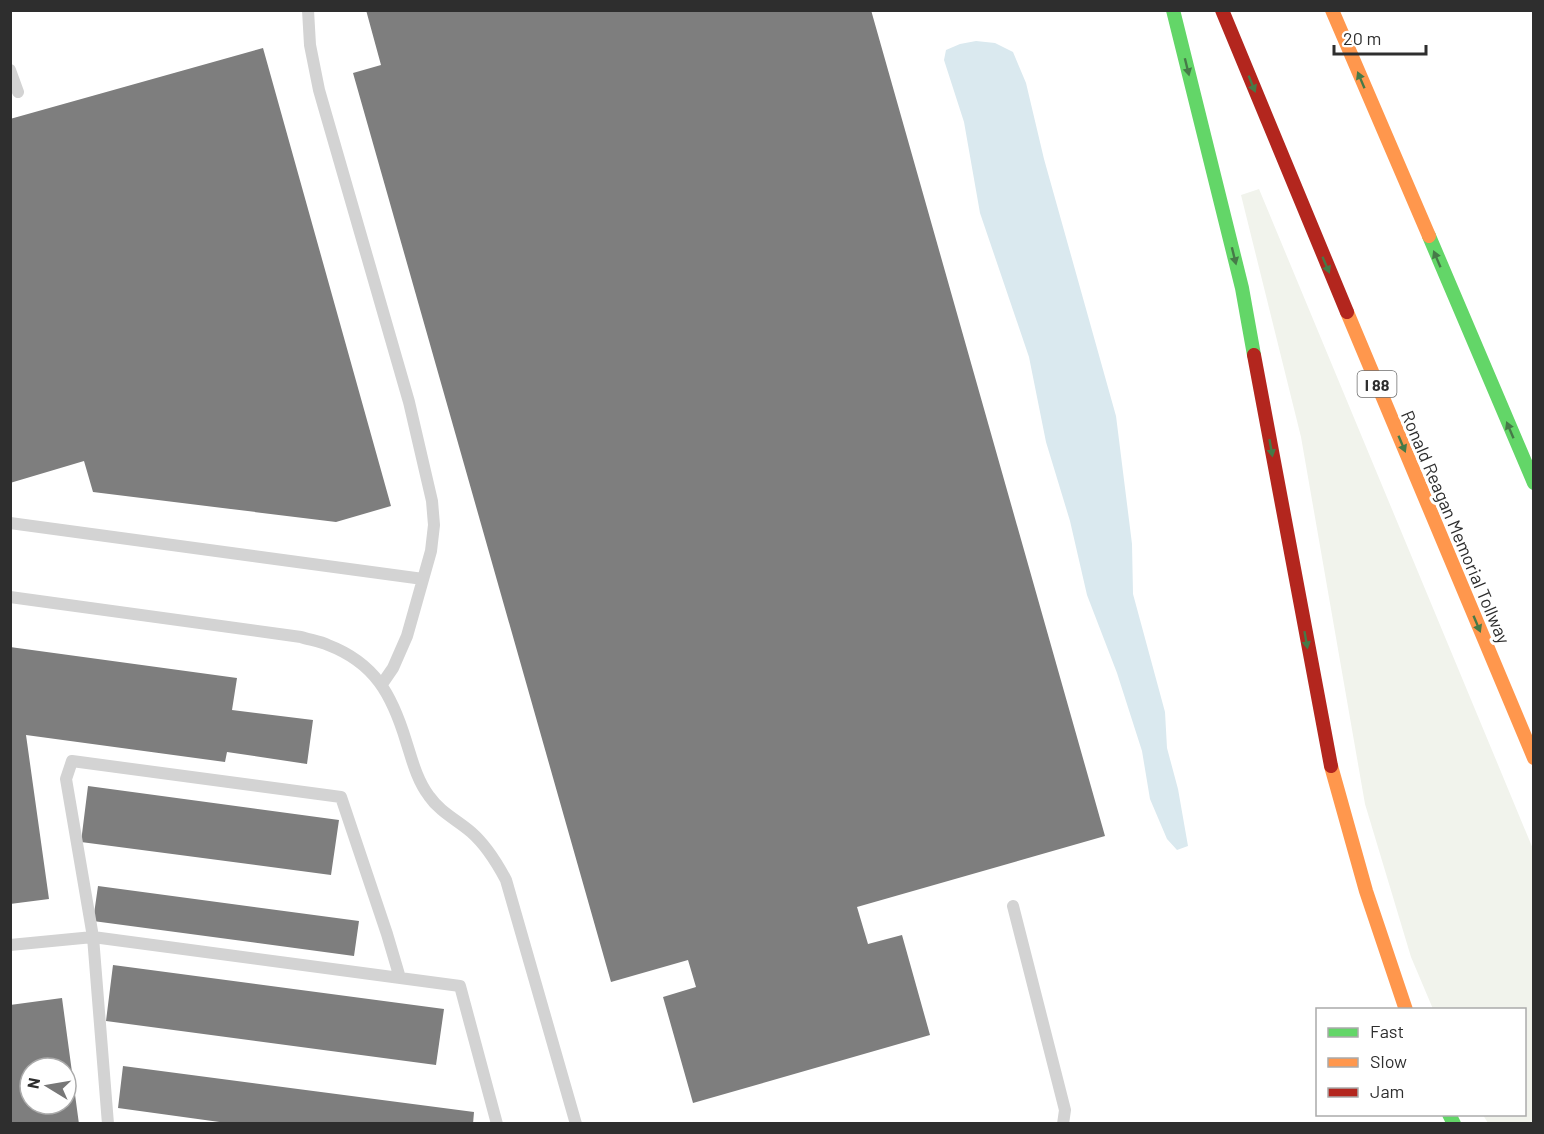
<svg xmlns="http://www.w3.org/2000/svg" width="1544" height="1134" viewBox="0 0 1544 1134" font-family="Barlow,sans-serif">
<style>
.green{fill:#f1f3ec}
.water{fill:#dae9ef}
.building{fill:#7e7e7e;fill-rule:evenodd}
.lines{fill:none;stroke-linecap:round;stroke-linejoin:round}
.lane{stroke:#d3d3d3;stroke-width:12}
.fast{stroke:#63d668;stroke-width:14}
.slow{stroke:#ff974d;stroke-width:14}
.jam{stroke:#b3261e;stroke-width:14}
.oneway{fill:#467a48}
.labels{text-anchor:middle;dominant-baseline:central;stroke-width:6;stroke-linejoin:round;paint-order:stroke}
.shield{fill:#fff;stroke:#6d6d6d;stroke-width:1.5}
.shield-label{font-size:16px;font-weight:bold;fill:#2e2e2e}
.street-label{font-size:18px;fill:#2e2e2e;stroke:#fff}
</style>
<rect width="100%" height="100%" fill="#fff"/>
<path class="green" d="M1259 189 1533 849V1123H1488L1483 1115 1524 1114V1010L1433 1009 1411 957 1365 804 1301 437 1241 195Z"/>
<path class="water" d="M976 41 995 43 1013 52 1026 83 1044 159 1116 416 1132 544 1133 594 1165 712 1167 748 1178 789 1188 846 1177 850 1167 839 1150 799 1142 751 1117 673 1087 595 1070 521 1046 442 1029 357 980 213 964 122 944 60 946 50 960 44Z"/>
<path class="building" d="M366 10H871L1105 836 857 907 868 944 902 935 930 1035 693 1103 663 997 696 987 688 960 611 982 353 73 381 65Z
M263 48 391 506 336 522 93 492 84 461 10 483V119Z
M10 647 237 678 232 710 313 720 307 764 227 752 225 762 26 735 49 899 10 904Z
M88 786 339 820 331 875 81 842Z
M98 886 359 921 354 956 93 921Z
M113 965 444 1009 436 1065 106 1021Z
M62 998 79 1124H10V1005ZM30 1068H66V1104H30Z
M123 1066 474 1112 473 1124H234L118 1108Z"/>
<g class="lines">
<path class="lane" d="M308 10 310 45 319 90 409 402 432 501 434 525 431 551 407 636 393 668 382 684
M10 70 18 92
M10 523 423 579
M10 597 301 637C310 640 320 641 328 645 375 663 392 695 406 741 412 760 417 780 429 796 440 812 457 820 471 832 486 845 497 863 506 880L576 1124
M1013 906 1065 1110 1063 1124
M10 945 93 937 460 986 497 1124
M108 1124 93 937 66 779 72 761 341 797 387 934 400 978"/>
<path class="fast" d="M1173 10 1242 288 1254 355
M1429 236 1534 483
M1449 1114 1454 1124"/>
<path class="slow" d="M1332 10 1429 236
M1347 312 1534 758
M1331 766 1366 891 1406 1010"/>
<path class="jam" d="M1222 10 1347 312
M1254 355 1331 766"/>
</g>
<defs><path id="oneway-solid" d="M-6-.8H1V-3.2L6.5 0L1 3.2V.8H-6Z" transform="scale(1.5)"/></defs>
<g class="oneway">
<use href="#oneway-solid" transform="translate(1187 67) rotate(76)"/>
<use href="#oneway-solid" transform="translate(1361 80) rotate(-113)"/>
<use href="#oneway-solid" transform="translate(1252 84) rotate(68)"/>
<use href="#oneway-solid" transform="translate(1234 256) rotate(76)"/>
<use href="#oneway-solid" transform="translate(1437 259) rotate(-113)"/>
<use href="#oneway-solid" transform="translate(1326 265) rotate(67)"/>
<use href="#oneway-solid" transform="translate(1510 430) rotate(-113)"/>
<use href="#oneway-solid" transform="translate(1402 444) rotate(67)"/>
<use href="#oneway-solid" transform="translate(1271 448) rotate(80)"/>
<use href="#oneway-solid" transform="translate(1477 624) rotate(67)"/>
<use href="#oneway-solid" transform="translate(1306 640) rotate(80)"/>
</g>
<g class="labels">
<rect class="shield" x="1357.5" y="371" width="39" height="26" rx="4.5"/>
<g class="shield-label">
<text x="1377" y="384">I 88</text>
</g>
<g class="street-label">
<text transform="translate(1456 527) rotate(67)">Ronald Reagan Memorial Tollway</text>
</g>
</g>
<rect width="1544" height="1134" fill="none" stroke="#2e2e2e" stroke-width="24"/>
<rect x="1316" y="1008" width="210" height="108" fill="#ffffff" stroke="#ababab" stroke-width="1.5"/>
<rect x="1328" y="1028" width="30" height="9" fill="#63d668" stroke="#ababab" stroke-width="1.5"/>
<text x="1370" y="1038" font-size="18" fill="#2e2e2e">Fast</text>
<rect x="1328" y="1058" width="30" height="9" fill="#ff974d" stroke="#ababab" stroke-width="1.5"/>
<text x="1370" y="1068" font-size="18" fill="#2e2e2e">Slow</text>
<rect x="1328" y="1088" width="30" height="9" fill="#b3261e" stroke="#ababab" stroke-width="1.5"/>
<text x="1370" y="1098" font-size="18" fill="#2e2e2e">Jam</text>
<g transform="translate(48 1086) rotate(281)"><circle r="28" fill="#ffffff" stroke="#ababab" stroke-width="1.5"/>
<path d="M0-4.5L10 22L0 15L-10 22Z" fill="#777777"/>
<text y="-9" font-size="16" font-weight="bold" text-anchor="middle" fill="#2e2e2e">N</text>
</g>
<path d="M1334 45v9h92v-9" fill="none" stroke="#2e2e2e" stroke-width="3"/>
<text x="1343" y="45" font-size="18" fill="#2e2e2e" stroke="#ffffff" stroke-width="4.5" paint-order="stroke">20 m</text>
</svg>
